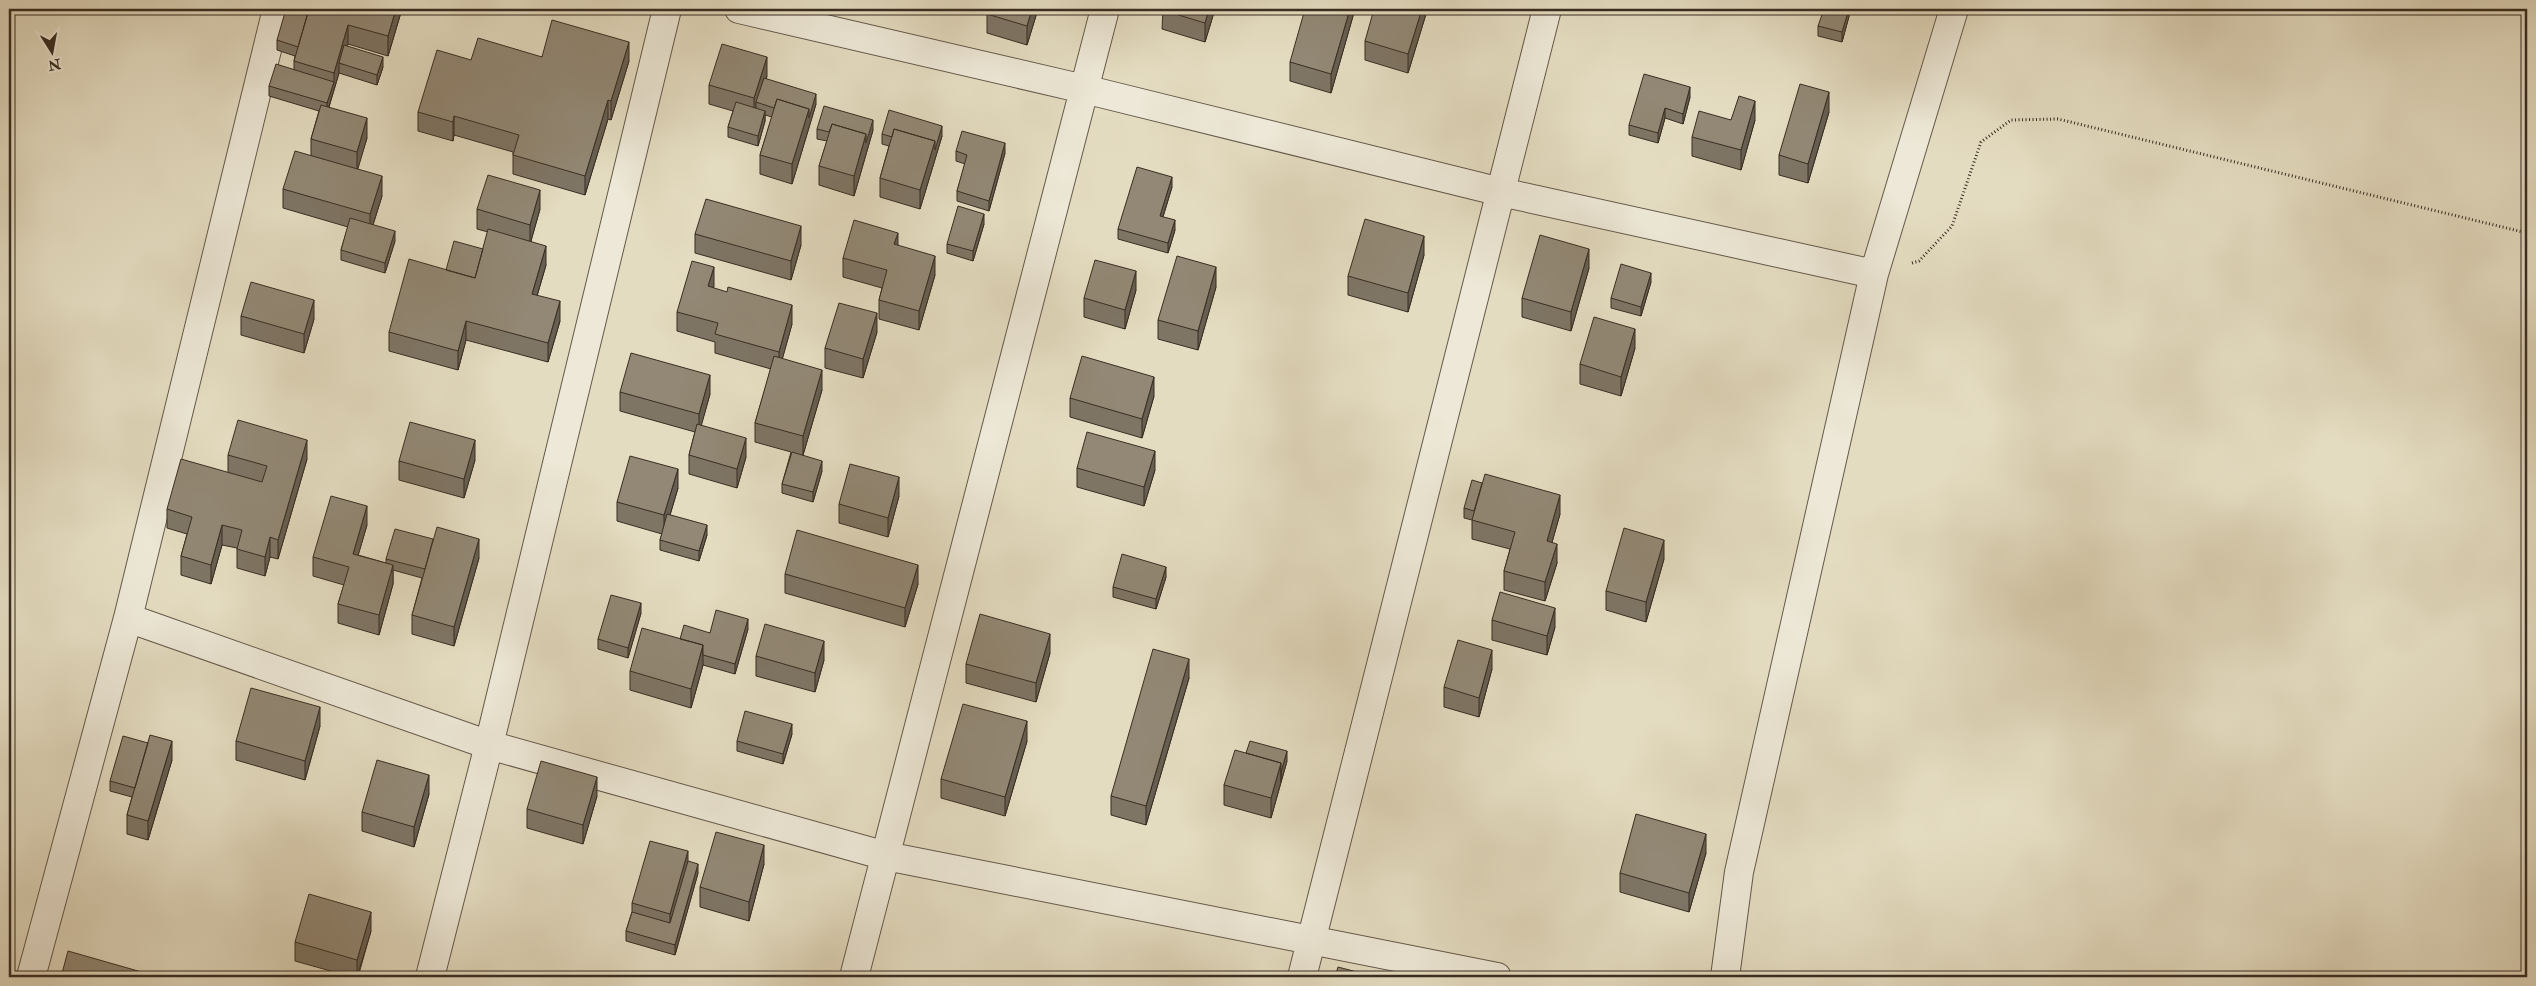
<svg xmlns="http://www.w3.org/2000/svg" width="2536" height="986" viewBox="0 0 2536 986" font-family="'IM FELL Double Pica',serif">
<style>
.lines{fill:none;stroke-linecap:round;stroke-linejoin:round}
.minor-casing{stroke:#64594a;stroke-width:30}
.path{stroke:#392d22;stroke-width:3;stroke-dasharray:1 2.5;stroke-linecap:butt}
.minor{stroke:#ede8d7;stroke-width:28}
.wall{fill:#7e7565;stroke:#392d22}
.shaded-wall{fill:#665f52;stroke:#392d22}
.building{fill:#928875;stroke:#392d22}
</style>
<rect width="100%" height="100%" fill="#e4dcc1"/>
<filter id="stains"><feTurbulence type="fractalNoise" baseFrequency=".004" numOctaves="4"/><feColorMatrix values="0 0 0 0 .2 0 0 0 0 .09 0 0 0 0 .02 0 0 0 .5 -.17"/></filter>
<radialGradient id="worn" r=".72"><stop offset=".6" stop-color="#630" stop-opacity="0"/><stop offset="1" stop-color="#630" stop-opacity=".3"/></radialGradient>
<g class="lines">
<defs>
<path id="minor" d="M739 9 1084 89 1501 192 1874 274
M128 618 489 745 886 856 1497 977
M31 977 128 618 277 9
M430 977 489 745 667 9
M854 977 1105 9
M1302 977 1547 9
M1725 977 1739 872 1874 274 1954 9"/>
</defs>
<use href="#minor" class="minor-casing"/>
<path class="path" d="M1912 263 1919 261 1952 226 1981 142 2011 120 2058 119 2527 233"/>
<use href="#minor" class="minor"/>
</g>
<path class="wall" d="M402 9 388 56 348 44 347 46 383 67 377 85 339 73 329 107 367 138 357 169 382 196 373 225 395 241 385 273 341 260V250L348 227 283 208V189L311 156V139L319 111 269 96V86L294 70V61L295 56 277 50V40Z
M956 9H965V11Z
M989 9H1038L1027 45 987 33V14Z
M1163 9H1215L1205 42 1162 29Z
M1353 9V16L1331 93 1290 81V62Z
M1426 9V14L1408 73 1365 60V41Z
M1851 9 1842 42 1818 36V26Z
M542 57 629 61 611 120 608 119 585 195 513 174V152L454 135 453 141 418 131V112L471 60Z
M767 76 766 79 816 104 792 184 760 174V155L772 117 765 115V121L758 146 728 137V127L733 111 709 104V85Z
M1690 97 1683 124 1665 118 1658 143 1629 135V125Z
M1829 112 1808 183 1779 175V155Z
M1731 120H1755L1741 170 1692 156V137Z
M817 129 873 130 854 196 819 185V166L827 141 817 139Z
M882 134 942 136 920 209 880 197V178L889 146 882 144Z
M956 151 1005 153 989 211 957 201V191L965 164 956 161Z
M1172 187 1163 217 1175 230 1168 253 1118 239V229Z
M477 209H540L531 241 546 265 537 296 560 321 548 362 466 340 458 370 389 351V332L446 270 483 249 488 232 477 229Z
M984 224 973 261 947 253V244Z
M695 234 801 245 791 280 695 253Z
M898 245 935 275 919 330 879 319V300L882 288 843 277V258Z
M1424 255 1408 312 1348 295V276Z
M1589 268 1571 331 1522 317V298Z
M1651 282 1641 316 1611 308V298Z
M714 286 713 288 792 324 782 359 822 390 803 455 822 471 813 502 782 493V484L791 452 755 442V423L771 369 715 353V342L677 331V312Z
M1216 287 1198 350 1158 339V320Z
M1136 290 1125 329 1084 317V298Z
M241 316 314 319 304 353 241 335Z
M877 332 863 378 825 368V348Z
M1635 348 1621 396 1580 384V364Z
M620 392 710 394 701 425 746 457 737 488 689 474V455L695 432 620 411Z
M1154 396 1142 438 1070 417V398Z
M228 455 307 459 278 559 270 557 265 576 237 568V548L222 545 211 584 181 575V556L187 534 167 528V509L228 473Z
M475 460 464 498 399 480V461Z
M1077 468 1155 470 1144 506 1077 487Z
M678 488 670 515 707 535 699 561 660 550V540L662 534 617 521V502Z
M899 496 888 537 839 523V504Z
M1464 508 1560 514 1552 542 1557 563 1545 601 1504 590V571L1510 549 1472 539V520L1464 518Z
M367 525 358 555 386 563V559L479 558 454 646 412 634V615L422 578 393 570V584L379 635 338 623V604L344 585 313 576V557Z
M1664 559 1646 622 1606 610V591Z
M785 574 918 584 905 627 785 593Z
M1166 577 1156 609 1113 597V587Z
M641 613 628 658 598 649V639Z
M1492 620 1555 627 1547 655 1492 640Z
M748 629 735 674 703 665 691 708 630 690V671L680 639 710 633Z
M1050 653 1036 702 966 683V664Z
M756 656 824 660 815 692 756 676Z
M1492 669 1479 717 1444 707V687Z
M1189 678 1146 825 1111 815V796Z
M320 726 305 780 236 760V741Z
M792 734 783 764 737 751V741Z
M1027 741 1005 816 941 798V779Z
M1246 753 1287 761 1271 818 1224 805V785Z
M172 760 148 840 127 834V815L132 797 110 791V781Z
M429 794 414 847 362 831V812Z
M597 796 583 844 527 828V809Z
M1706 853 1689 912 1620 892V873Z
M688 861 698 873 675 955 626 941V931L632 912V903Z
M764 864 749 921 700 907V887Z
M371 931 358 977H352L295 961V942Z"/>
<path class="shaded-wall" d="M396 9H402L388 56V36Z
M1032 9H1038L1027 45V26Z
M1209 9H1215L1205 42V23Z
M1350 9H1353V16L1331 93V74Z
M1422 9H1426V14L1408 73V54Z
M1849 9H1851L1842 42V32Z
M348 25V44L342 64 339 63V73L327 113V103L334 82V73Z
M629 42V61L611 120V101Z
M383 57V67L377 85V75Z
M767 57V76L759 103 756 102V111L754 117V98Z
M1690 87V97L1683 124V114Z
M1829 92V112L1808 183V164Z
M816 94V104L792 184V164L809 109Z
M608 100V119L585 195V176Z
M1755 101V120L1741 170V150Z
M1665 108V118L1658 143V133Z
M765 111V121L758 146V136Z
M454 116V135L453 141V122Z
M367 118V138L357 172V152Z
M873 120V130L854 196V176L866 134Z
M942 126V136L920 209V190L935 141Z
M1005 143V153L989 211V201Z
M382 176V196L370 234V214Z
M1172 177V187L1160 226V216Z
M540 190V209L530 244V225Z
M984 214V224L973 261V251Z
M1175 220V230L1168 253V243Z
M801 226V245L791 280V261Z
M395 231V241L385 273V263Z
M898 233V252L894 244Z
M1424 236V255L1408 312V293Z
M546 246V265L532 313V294Z
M1589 249V268L1571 331V312Z
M935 256V275L919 330V311Z
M714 267V286L708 306V286Z
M1216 267V287L1198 350V331Z
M1136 271V290L1125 329V310Z
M1651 273V282L1641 316V307Z
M314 300V319L304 353V334Z
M560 301V321L548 362V343Z
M792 305V324L779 371V352Z
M877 313V332L863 378V359Z
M466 321V340L458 370V351Z
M1635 329V348L1621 396V377Z
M822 370V390L803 455V436Z
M710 375V394L699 434V414Z
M1154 377V396L1142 438V419Z
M746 438V457L737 488V469Z
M307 440V459L278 559V540Z
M475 440V460L464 498V479Z
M1155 451V470L1144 506V487Z
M822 461V471L813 502V492Z
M678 469V488L664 535V515Z
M899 477V496L888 537V518Z
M1560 495V514L1547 560V541Z
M367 506V525L353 573V554Z
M222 525V545L211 584V565Z
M707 525V535L699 561V551Z
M270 537V557L265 576V557Z
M479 539V558L454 646V627Z
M1664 540V559L1646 622V602Z
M1557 544V563L1545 601V582Z
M393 565V584L379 635V615Z
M918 565V584L905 627V608Z
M1166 567V577L1156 609V599Z
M641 603V613L628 658V648Z
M1555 608V627L1547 655V636Z
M748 619V629L735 674V664Z
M1050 634V653L1036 702V683Z
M824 641V660L815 692V673Z
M703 645V665L691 708V689Z
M1492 650V669L1479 717V698Z
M1189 659V678L1146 825V806Z
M320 707V726L305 780V761Z
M1027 721V741L1005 816V797Z
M792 724V734L783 764V754Z
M172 741V760L148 840V821Z
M1287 751V761L1281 782V772Z
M1281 763V782L1271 818V798Z
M429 775V794L414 847V827Z
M597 777V796L583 844V825Z
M1706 834V853L1689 912V893Z
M764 845V864L749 921V902Z
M688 851V870L670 933V914Z
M698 864V873L675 955V945Z
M371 912V931L357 977V960Z"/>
<path class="building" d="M286 9H309L298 47 277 40Z
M309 9H396L388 36 348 25 334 73 294 61Z
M989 9H1032L1027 26 987 14Z
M1163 9H1209L1205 23 1162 10Z
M1305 9H1350L1331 74 1290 62Z
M1374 9H1422L1408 54 1365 41Z
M1824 9H1849L1842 32 1818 26Z
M552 20 629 42 611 101 608 100 585 176 513 155 519 135 454 116 453 122 418 112 437 50 471 60 478 38 542 57Z
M722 44 767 57 754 98 709 85Z
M344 45 383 57 377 75 339 63Z
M276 64 334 82 327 103 269 86Z
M1644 74 1690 87 1683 114 1665 108 1658 133 1629 125Z
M764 78 816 94 809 118V109L777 99 774 108 756 102Z
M1800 84 1829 92 1808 164 1779 155Z
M1739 96 1755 101 1741 150 1692 137 1699 111 1731 120Z
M777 99 809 109 792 164 760 155Z
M736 102 765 111 758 136 728 127Z
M321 105 367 118 357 152 311 139Z
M824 106 873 120 866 143V134L832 124 829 132 817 129Z
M889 110 942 126 935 150V141L894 129 892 137 882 134Z
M832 124 866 134 854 176 819 166Z
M894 129 935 141 920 190 880 178Z
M962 131 1005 143 989 201 957 191 967 155 956 151Z
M295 151 382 176 370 214 283 189Z
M1137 167 1172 177 1160 216 1175 220 1168 243 1118 229Z
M488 175 540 190 530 225 477 209Z
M706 199 801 226 791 261 695 234Z
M958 206 984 214 973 251 947 244Z
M350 218 395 231 385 263 341 250Z
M1365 219 1424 236 1408 293 1348 276Z
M854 220 898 233 894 244 935 256 919 311 879 300 887 270 843 258Z
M488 229 546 246 532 294 560 301 548 343 466 321 458 351 389 332 409 259 475 278Z
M1540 235 1589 249 1571 312 1522 298Z
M454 241 483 249 475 278 446 270Z
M1177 256 1216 267 1198 331 1158 320Z
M1095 260 1136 271 1125 310 1084 298Z
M692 261 714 267 708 286 727 292 728 287 792 305 779 352 715 334 718 323 677 312Z
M1621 264 1651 273 1641 307 1611 298Z
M251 282 314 300 304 334 241 316Z
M839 303 877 313 863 359 825 348Z
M1594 317 1635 329 1621 377 1580 364Z
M631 353 710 375 699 414 620 392Z
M774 356 822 370 803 436 755 423Z
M1082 356 1154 377 1142 419 1070 398Z
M238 420 307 440 278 540 270 537 265 557 237 549 242 530 222 525 211 565 181 556 192 517 167 509 181 459 262 482 267 466 228 455Z
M410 422 475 440 464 479 399 461Z
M697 424 746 438 737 469 689 455Z
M1087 432 1155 451 1144 487 1077 468Z
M792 452 822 461 813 492 782 484Z
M630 456 678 469 664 515 617 502Z
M850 464 899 477 888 518 839 504Z
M1485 474 1560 495 1547 541 1557 544 1545 582 1504 571 1515 532 1472 520Z
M1472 480 1482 483 1474 511 1464 508Z
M331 496 367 506 353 554 393 565 379 615 338 604 349 567 313 557Z
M667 514 707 525 699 551 660 540Z
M437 527 479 539 454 627 412 615Z
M1624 528 1664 540 1646 602 1606 591Z
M395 529 433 539 425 569 386 559Z
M797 530 918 565 905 608 785 574Z
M1122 554 1166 567 1156 599 1113 587Z
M1500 592 1555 608 1547 636 1492 620Z
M611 595 641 603 628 648 598 639Z
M716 610 748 619 735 664 703 655V645L680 639 684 625 710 633Z
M980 614 1050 634 1036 683 966 664Z
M765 624 824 641 815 673 756 656Z
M642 628 703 645 691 689 630 671Z
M1458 640 1492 650 1479 698 1444 687Z
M1153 649 1189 659 1146 806 1111 796Z
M251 688 320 707 305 761 236 741Z
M963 704 1027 721 1005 797 941 779Z
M745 711 792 724 783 754 737 741Z
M150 735 172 741 148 821 127 815Z
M123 736 148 743 135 788 110 781Z
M1250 741 1287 751 1281 772V763L1246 753Z
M1235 750 1281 763 1271 798 1224 785Z
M377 760 429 775 414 827 362 812Z
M541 761 597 777 583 825 527 809Z
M1636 814 1706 834 1689 893 1620 873Z
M716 832 764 845 749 902 700 887Z
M650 841 688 851 670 914 632 903Z
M688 861 698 864 675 945 626 931 632 912 670 923Z
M309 894 371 912 357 960 295 942Z
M68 951 159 977H61Z
M1338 967 1376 977H1335Z
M471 973 485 977H470Z"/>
<rect width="2536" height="986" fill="none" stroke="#e4dcc1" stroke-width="30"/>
<rect x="10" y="10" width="2516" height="966" fill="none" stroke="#392d22" stroke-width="2.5"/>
<rect x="15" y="15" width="2506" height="956" fill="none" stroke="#392d22"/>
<g transform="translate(52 52) rotate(169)" stroke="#ede8d7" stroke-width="4" paint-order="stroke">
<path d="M0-4L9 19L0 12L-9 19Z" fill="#392d22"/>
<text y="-8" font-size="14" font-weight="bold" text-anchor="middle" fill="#392d22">N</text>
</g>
<rect width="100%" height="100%" filter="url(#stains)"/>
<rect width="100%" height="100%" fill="url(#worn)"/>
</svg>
